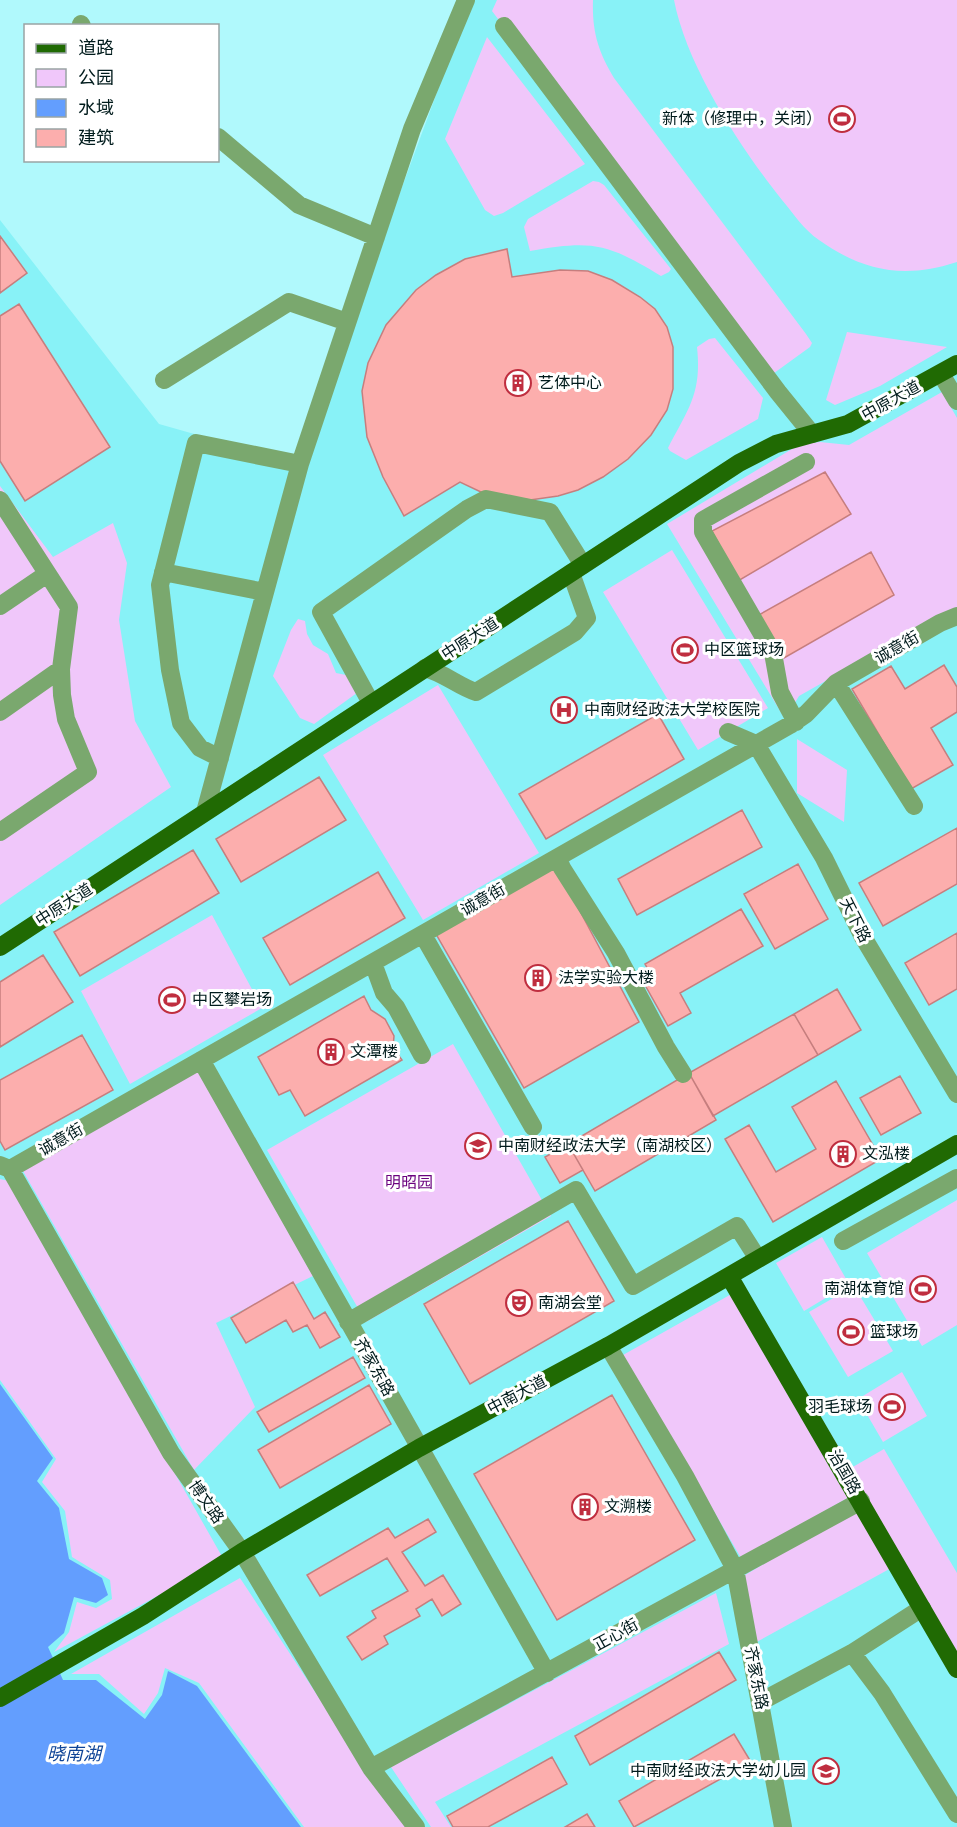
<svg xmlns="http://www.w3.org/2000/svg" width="957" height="1827" viewBox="0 0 957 1827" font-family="'Alegreya Sans','Noto Sans SC',sans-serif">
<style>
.built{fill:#88f2f7}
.green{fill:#f0c7fa}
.water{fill:#639efe}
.building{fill:#fcaead;stroke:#c67e7e;stroke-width:1.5}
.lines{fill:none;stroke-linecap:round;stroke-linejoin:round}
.minor{stroke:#7aa86e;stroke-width:18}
.major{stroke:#206a03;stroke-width:18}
.labels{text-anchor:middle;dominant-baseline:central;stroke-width:6;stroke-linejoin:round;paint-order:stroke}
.poi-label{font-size:16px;fill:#001b1c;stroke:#fff;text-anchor:start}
.street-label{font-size:16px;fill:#001b1c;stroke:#fff}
.park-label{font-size:16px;fill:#6b037f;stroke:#fff}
.water-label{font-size:18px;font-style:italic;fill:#0d4396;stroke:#fff}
</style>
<rect width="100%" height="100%" fill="#b0f9fc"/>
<path class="built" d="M471 0H957V1827H0V220L159 424 300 464Z"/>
<path class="green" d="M497 0H593C592 32 598 51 614 78L806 334 812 343 810 347 770 376 492 11Z
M674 0H957V262C905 279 864 272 819 240 804 230 793 213 782 200 740 147 687 67 674 0Z
M487 37 585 164 503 213 494 216 485 210 445 139Z
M593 181 599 182 604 185 671 269 669 272 661 276C607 243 592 240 530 251L524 227 528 219Z
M847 332 947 347 880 386 835 405 826 400Z
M715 338 763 398 758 419 686 460 670 451 668 448C688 409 702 394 697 347L709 339Z
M942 392 957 418V607L799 696 785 719 667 524 792 449 803 444 820 442 849 445Z
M0 486 53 557 113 523 127 563 119 620 135 721 171 787 0 905Z
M672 550 768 708 698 750 603 592Z
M298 619 305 621 307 634 313 645 328 654 336 673 351 676 361 690 314 724 300 718 273 676 291 630Z
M438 685 539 853 423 920 323 755Z
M797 739 847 770 844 822 797 793Z
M212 915 262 1008 130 1084 81 991Z
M453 1044 551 1216 366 1322 267 1150Z
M198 1070 313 1276 216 1323 255 1407 194 1470 23 1171Z
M0 1179 9 1181 224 1560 54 1652 69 1632 77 1602 96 1608 112 1599 110 1580 72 1557 65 1511 42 1482 56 1459 0 1380Z
M957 1200V1325L922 1346 867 1253Z
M822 1237 849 1284 804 1311 776 1263Z
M854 1286 893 1351 848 1377 809 1312Z
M744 1287 851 1468 884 1449 957 1573V1655L862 1490 741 1558 623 1355Z
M902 1372 927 1416 883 1442 858 1399Z
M859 1507 893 1567 744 1649 730 1584Z
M240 1578 372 1778 409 1827H304L199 1683 165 1668 158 1693 144 1714 99 1674H71Z
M716 1593 729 1644 435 1802 451 1827H431L391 1767Z"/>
<path class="water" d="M0 1384 53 1458 37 1481 59 1508 69 1559 102 1578 108 1595 96 1603 74 1597 64 1633 48 1647 63 1680H96L145 1719 162 1695 168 1671 197 1686 301 1827H0Z"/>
<path class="building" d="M0 236 27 273 0 293Z
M507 249 512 277 560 270 588 271 612 280 640 297 655 309 667 327 673 347V389L667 410 651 435 628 459 603 477 578 490 558 496 530 500 483 493 460 482 404 516 383 477 367 437 362 391 368 363 386 325 416 290 436 275 465 259Z
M19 304 110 447 25 501 0 461V316Z
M825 472 851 514 738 581 712 531Z
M871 552 894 595 784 658 757 616Z
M944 665 957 687V712L931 728 953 765 911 789 852 689 891 666 905 689Z
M658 714 684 759 546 839 519 794Z
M319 777 346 820 241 882 216 839Z
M742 810 762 847 637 915 618 879Z
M957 828V884L883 926 859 883Z
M193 850 219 893 80 976 54 932Z
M798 864 828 919 775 949 744 894Z
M556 866 639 1022 524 1088 436 934Z
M378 872 405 918 290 985 263 938Z
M741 909 763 946 680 993 691 1013 668 1026 645 985 654 980 645 964Z
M957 933V989L929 1005 905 963Z
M43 955 73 1002 0 1047V982Z
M837 989 861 1030 818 1055 794 1014Z
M364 996 371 1010 385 1019 394 1036 393 1048 402 1060 305 1116 290 1090 279 1095 258 1057Z
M794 1014 818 1055 713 1116 689 1073Z
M82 1035 113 1090 5 1150 0 1141V1080Z
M689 1073 716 1120 595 1191 568 1144Z
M900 1076 921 1113 881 1135 860 1098Z
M836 1081 881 1159 773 1222 725 1139 749 1125 776 1172 816 1149 792 1107Z
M568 1144 583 1170 560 1183 545 1157Z
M568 1221 614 1301 470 1384 424 1304Z
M293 1282 314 1319 325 1312 340 1337 320 1348 307 1325 293 1332 286 1320 246 1343 231 1318Z
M353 1357 365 1378 269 1432 257 1412Z
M369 1385 391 1424 280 1488 258 1450Z
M612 1395 695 1540 557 1620 474 1474Z
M428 1519 436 1532 402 1552 425 1586 443 1575 461 1604 442 1616 432 1599 416 1609 420 1616 384 1636 388 1644 362 1660 347 1637 376 1618 372 1611 408 1591 387 1558 320 1596 307 1575 388 1528 395 1538Z
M719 1652 736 1680 590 1765 575 1736Z
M734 1734 751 1762 634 1827 619 1801Z
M552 1757 567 1784 488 1827H453L447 1816Z
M587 1814 595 1827H565Z"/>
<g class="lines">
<path class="minor" d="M81 24 82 26
M504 26 778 392 812 434
M218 137 299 205 376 237
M941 374 957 401
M164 380 289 302 347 322
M0 500 69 607 61 669 62 695 66 719 88 772 0 832
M163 572 265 592
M0 606 47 574
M425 668C444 673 458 686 476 692L575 632 587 618 571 573
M836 683 914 806
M371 703 321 612 467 509 486 499 550 512 583 565
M0 712 61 669
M796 722 780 692 773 653 703 532V520L806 462
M728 732 756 744 824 858 863 937 957 1094
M220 758 200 748 181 723 170 670 160 585 196 443 300 464
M205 812 300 464 412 129 466 0
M558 858 562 868 616 953 666 1047 683 1074
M423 935 533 1127
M373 963 384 993 396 1007 422 1055
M201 1060 547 1673
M0 1165 10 1169 790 725 806 714 836 683 940 623 957 616
M10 1169 171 1453 242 1552 371 1768 416 1827
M843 1241 957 1178
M348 1322 576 1190 633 1286 737 1226 758 1259
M608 1346 685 1476 735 1569 783 1827
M852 1653 882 1693 957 1814
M760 1702 852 1653 922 1608
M371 1768 861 1501"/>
<path class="major" d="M0 947 739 463 776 444 848 424 957 364
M729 1276 957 1669
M0 1698 143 1616 242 1552 419 1448 608 1346 957 1144"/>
</g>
<defs>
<symbol id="stadium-ring" viewBox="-11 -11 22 22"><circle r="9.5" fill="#fff" stroke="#bf2e3f" stroke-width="1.5"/><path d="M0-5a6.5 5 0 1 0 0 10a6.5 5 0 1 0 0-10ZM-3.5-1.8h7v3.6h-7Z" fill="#bf2e3f"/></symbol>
<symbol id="building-ring" viewBox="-11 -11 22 22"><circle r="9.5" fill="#fff" stroke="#bf2e3f" stroke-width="1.5"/><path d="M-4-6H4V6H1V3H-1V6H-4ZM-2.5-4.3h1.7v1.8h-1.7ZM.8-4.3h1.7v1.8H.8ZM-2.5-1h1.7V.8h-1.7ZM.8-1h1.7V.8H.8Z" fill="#bf2e3f"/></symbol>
<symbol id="hospital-ring" viewBox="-11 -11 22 22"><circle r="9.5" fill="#fff" stroke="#bf2e3f" stroke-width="1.5"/><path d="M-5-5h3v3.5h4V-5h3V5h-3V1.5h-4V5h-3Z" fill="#bf2e3f"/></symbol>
<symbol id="university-ring" viewBox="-11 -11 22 22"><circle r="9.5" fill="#fff" stroke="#bf2e3f" stroke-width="1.5"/><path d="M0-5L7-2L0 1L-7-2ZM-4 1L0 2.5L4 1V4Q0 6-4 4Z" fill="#bf2e3f"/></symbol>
<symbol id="theatre-ring" viewBox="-11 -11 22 22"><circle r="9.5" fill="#fff" stroke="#bf2e3f" stroke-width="1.5"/><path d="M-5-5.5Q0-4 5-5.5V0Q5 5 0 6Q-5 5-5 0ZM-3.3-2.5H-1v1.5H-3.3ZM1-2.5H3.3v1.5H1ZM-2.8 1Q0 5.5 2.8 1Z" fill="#bf2e3f"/></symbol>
<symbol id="school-ring" viewBox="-11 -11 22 22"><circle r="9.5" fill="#fff" stroke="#bf2e3f" stroke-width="1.5"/><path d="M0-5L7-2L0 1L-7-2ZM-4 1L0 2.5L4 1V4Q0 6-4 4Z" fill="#bf2e3f"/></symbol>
</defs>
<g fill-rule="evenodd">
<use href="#stadium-ring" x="827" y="104" width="30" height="30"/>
<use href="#building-ring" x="503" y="368" width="30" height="30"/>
<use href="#stadium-ring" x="670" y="635" width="30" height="30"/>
<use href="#hospital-ring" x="549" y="695" width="30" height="30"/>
<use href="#building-ring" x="523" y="963" width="30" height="30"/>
<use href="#stadium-ring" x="157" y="985" width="30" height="30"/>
<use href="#building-ring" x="316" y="1037" width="30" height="30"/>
<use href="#university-ring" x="463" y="1131" width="30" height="30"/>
<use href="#building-ring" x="828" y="1139" width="30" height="30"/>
<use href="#stadium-ring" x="908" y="1274" width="30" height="30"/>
<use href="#theatre-ring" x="504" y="1288" width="30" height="30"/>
<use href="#stadium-ring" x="836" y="1317" width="30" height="30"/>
<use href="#stadium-ring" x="877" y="1392" width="30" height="30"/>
<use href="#building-ring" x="570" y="1492" width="30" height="30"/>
<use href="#school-ring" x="811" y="1756" width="30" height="30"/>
</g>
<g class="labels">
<g class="poi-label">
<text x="822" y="119" text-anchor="end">新体（修理中，关闭）</text>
<text x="538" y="383">艺体中心</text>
<text x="704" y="650">中区篮球场</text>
<text x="584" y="710">中南财经政法大学校医院</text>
<text x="558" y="978">法学实验大楼</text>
<text x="192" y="1000">中区攀岩场</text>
<text x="350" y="1052">文潭楼</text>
<text x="498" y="1146">中南财经政法大学（南湖校区）</text>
<text x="862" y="1154">文泓楼</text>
<text x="904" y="1289" text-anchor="end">南湖体育馆</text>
<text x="538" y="1303">南湖会堂</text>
<text x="870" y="1332">篮球场</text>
<text x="872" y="1407" text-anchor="end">羽毛球场</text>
<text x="604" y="1507">文溯楼</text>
<text x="806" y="1771" text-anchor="end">中南财经政法大学幼儿园</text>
</g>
<g class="street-label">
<text transform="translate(891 401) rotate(-29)">中原大道</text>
<text transform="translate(470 639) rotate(-33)">中原大道</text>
<text transform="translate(897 648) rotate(-30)">诚意街</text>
<text transform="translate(483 900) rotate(-30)">诚意街</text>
<text transform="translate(64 905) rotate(-33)">中原大道</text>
<text transform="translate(855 920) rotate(63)">天下路</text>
<text transform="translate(61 1140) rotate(-30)">诚意街</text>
<text transform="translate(374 1367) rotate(61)">齐家东路</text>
<text transform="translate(517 1395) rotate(-28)">中南大道</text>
<text transform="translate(844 1472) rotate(60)">治国路</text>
<text transform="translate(206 1502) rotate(55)">博文路</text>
<text transform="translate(616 1635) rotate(-29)">正心街</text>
<text transform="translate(756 1678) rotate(79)">齐家东路</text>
</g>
<g class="park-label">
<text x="409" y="1183">明昭园</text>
</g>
<g class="water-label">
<text x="74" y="1755">晓南湖</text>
</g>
</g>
<rect x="24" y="24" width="195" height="138" fill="#ffffff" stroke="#99a4a4" stroke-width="1.5"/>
<rect x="36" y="44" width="30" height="9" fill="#206a03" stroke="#99a4a4" stroke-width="1.5"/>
<text x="78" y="54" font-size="18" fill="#001b1c">道路</text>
<rect x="36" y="69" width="30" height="18" fill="#f0c7fa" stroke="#99a4a4" stroke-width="1.5"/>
<text x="78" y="84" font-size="18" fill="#001b1c">公园</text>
<rect x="36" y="99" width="30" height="18" fill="#639efe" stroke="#99a4a4" stroke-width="1.5"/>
<text x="78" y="114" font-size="18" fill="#001b1c">水域</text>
<rect x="36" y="129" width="30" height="18" fill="#fcaead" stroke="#99a4a4" stroke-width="1.5"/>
<text x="78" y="144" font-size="18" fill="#001b1c">建筑</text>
</svg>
